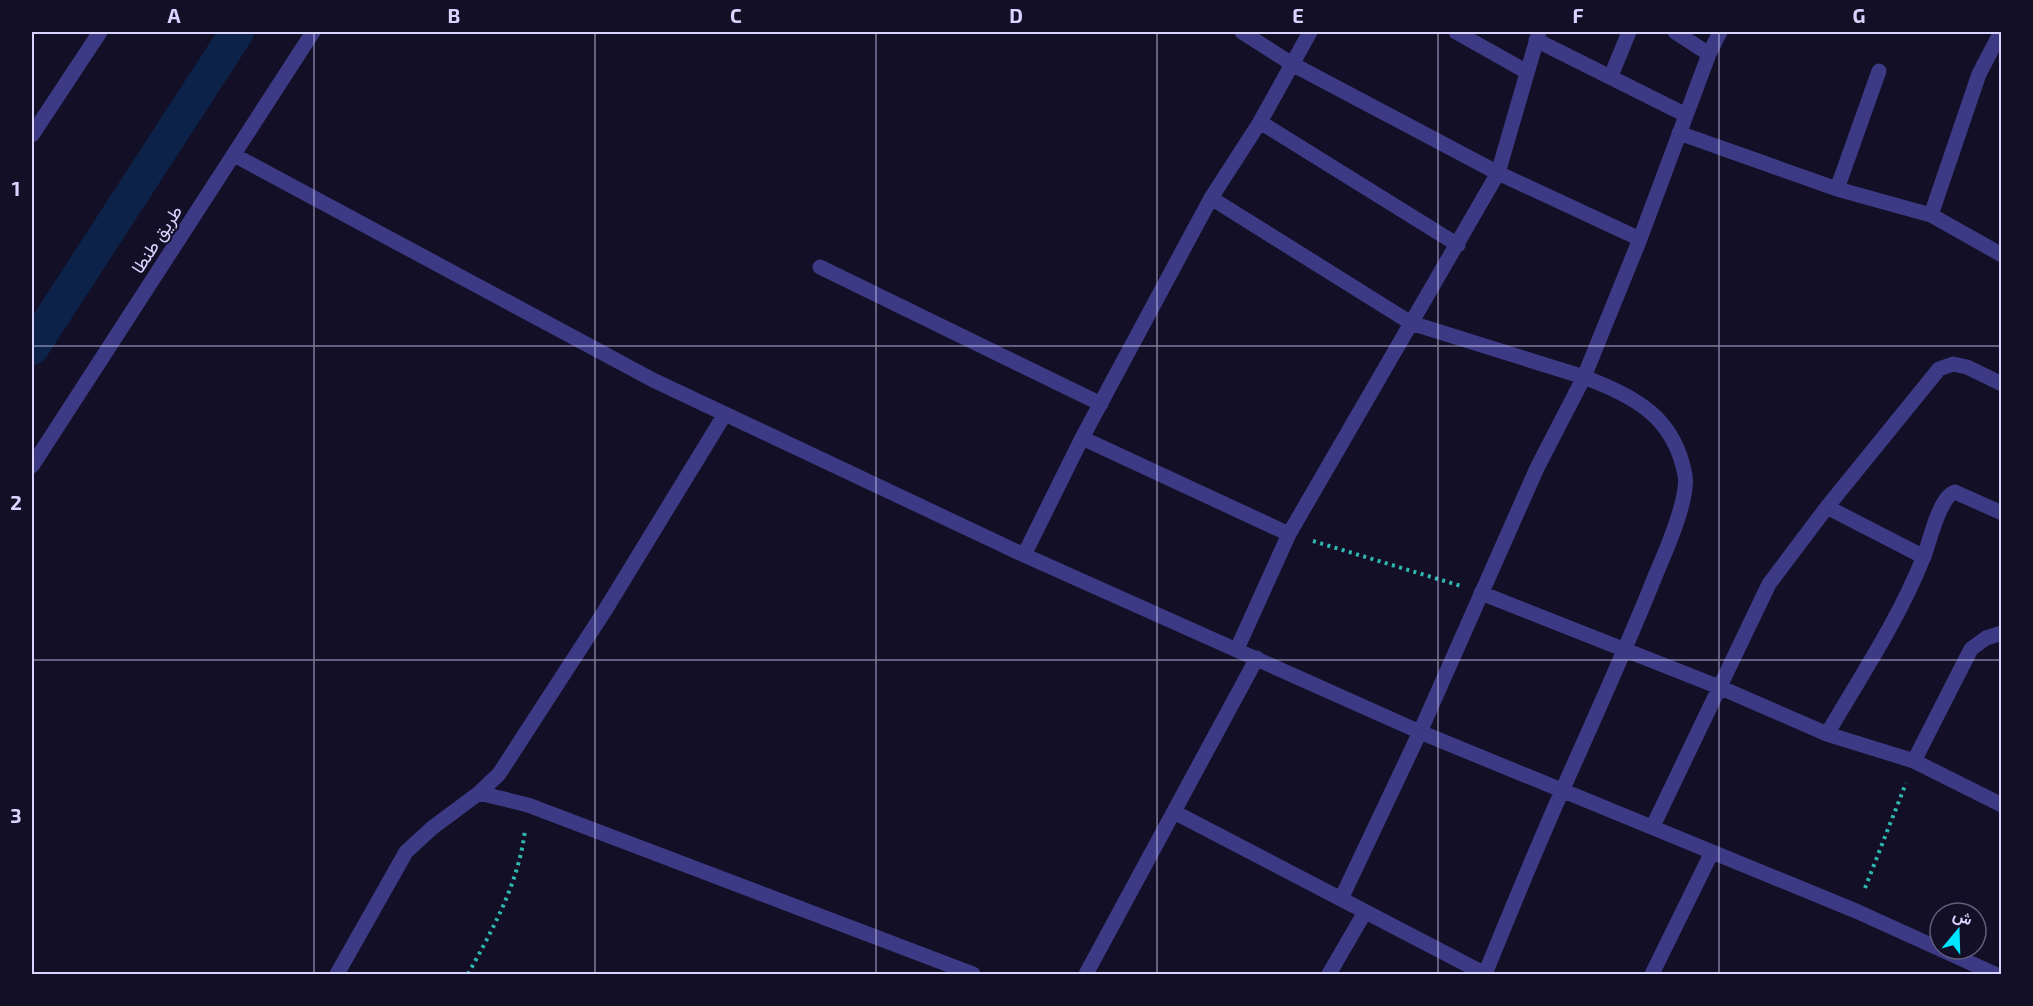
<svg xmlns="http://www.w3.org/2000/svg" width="2033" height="1006" viewBox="0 0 2033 1006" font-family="'Exo 2',Vazirmatn,sans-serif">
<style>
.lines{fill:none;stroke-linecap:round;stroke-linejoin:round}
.canal{stroke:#0c2248;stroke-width:34}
.path{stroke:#2fb8b0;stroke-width:4;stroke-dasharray:3 4.5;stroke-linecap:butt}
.minor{stroke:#3d3a85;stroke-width:15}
.grid{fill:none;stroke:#d9d4ff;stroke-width:1.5;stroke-opacity:0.55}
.labels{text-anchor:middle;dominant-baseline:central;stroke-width:4.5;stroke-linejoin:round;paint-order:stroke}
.street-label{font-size:18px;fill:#d9d4ff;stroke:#130f26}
.neatline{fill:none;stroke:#d9d4ff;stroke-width:2}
.grid-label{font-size:20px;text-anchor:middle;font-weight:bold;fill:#d9d4ff}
</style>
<rect width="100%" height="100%" fill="#130f26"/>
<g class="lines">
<path class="canal" d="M32 348 237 32"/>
<path class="path" d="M1313 541 1461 586
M1865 888 1906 783
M468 974C493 929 519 882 525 830"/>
<path class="minor" d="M1242 32 1292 64 1498 173 1640 239
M1456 32 1527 72
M1675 32 1709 54
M1536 40 1686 115
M1611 76 1629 32
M1260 122 1458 245
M1679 133 1837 189 1931 215 2002 255
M32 135 100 32
M234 155 653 380 1024 555 1420 732 1856 911 1995 974
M1837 189 1879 71
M1211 198 1411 323 1584 377C1635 397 1674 416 1685 475 1689 499 1666 551 1656 574 1627 647 1594 719 1562 791 1535 851 1510 913 1485 974
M1931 215 1979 74 2001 32
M820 267 1101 404
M1082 438 1289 534
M32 466 313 32
M1827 507 1924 557
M1024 555 1082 438 1211 198 1260 122 1310 32
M1481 593 1719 687 1827 734 1914 761 2002 805
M1237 649 1289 534 1498 173 1539 32
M1827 734C1861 676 1899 619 1924 556 1930 541 1939 497 1955 492L2002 513
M1914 761 1971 649 1986 638 2002 633
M479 793 528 805 973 974
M1174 812 1485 974
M1653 826 1769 584 1827 507 1939 369 1953 364 1967 367 2002 384
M1341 899 1420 732 1537 468 1584 377 1640 239 1709 54 1720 32
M337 974 406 852 432 828 479 793 499 774 604 612 725 414
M1086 974 1257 658
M1329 974 1365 912
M1652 974 1712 852"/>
</g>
<path class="grid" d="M314 32V974M595 32V974M876 32V974M1157 32V974M1438 32V974M1719 32V974M32 346H2002M32 660H2002"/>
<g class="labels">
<g class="street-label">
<text transform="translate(156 239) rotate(-57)">طريق طنطا</text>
</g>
</g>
<rect width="2033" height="1006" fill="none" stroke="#130f26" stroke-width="66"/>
<g transform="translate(1958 931) rotate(19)"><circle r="28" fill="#130f26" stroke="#625e7d" stroke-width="1.5"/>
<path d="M0-4.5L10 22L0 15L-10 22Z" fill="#00e5ff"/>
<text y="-9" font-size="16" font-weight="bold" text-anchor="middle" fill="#d9d4ff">ش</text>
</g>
<rect x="33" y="33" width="1967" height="940" class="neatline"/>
<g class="grid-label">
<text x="174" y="23">A</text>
<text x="454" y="23">B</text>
<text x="736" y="23">C</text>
<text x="1016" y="23">D</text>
<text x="1298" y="23">E</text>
<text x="1578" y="23">F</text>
<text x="1859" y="23">G</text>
<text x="16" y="196">1</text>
<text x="16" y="510">2</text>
<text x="16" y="823">3</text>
</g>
</svg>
